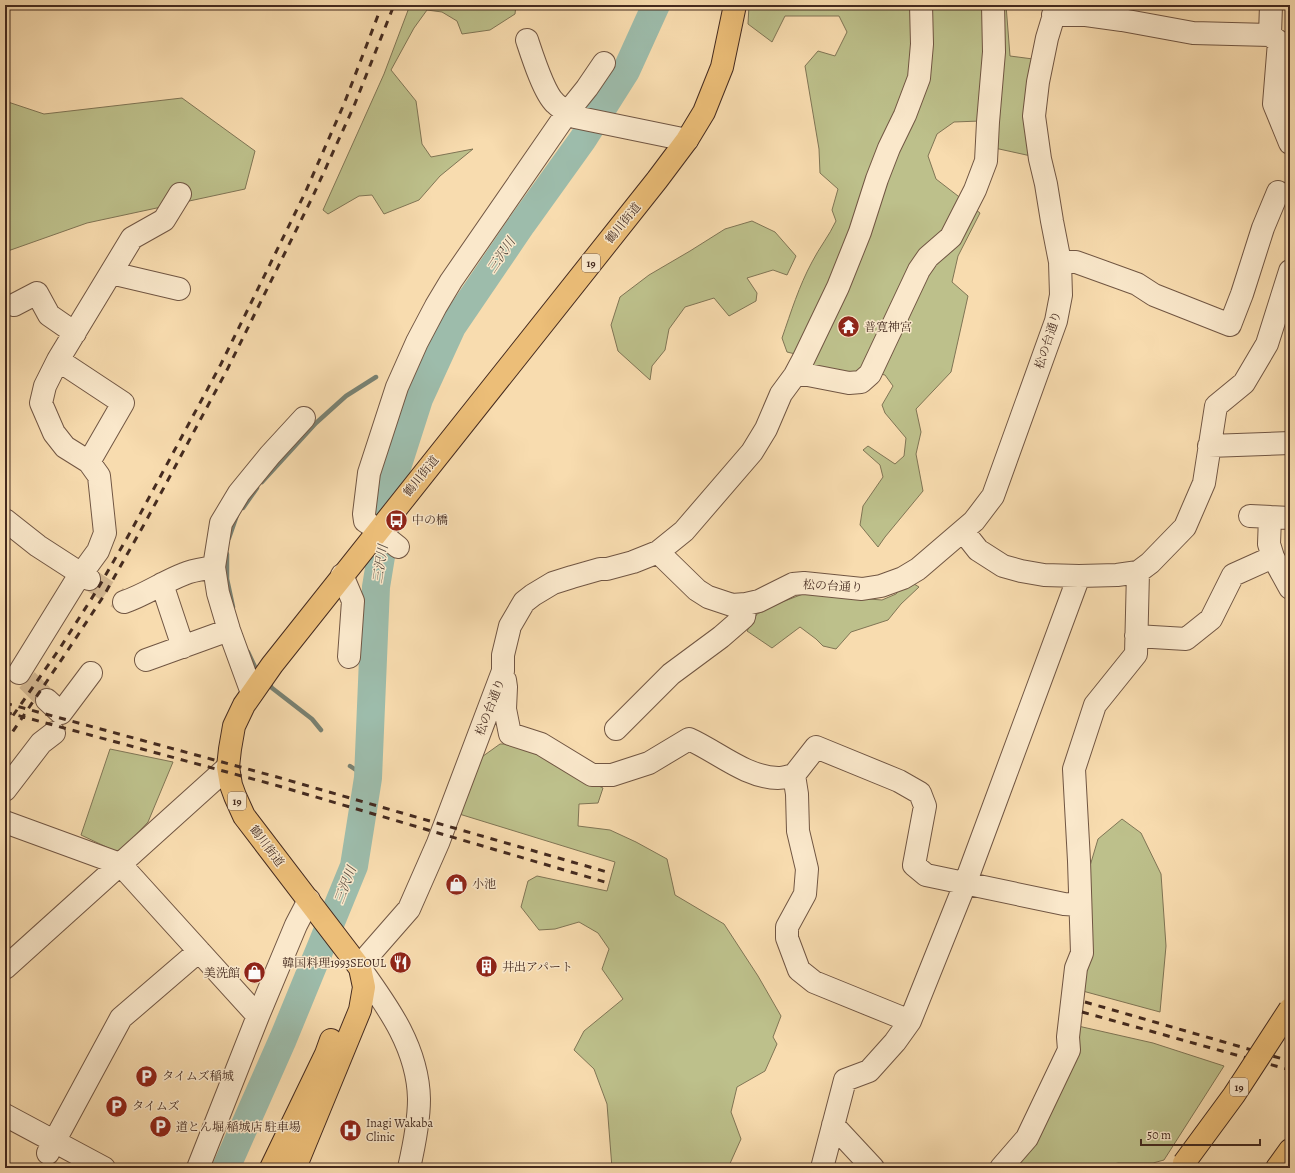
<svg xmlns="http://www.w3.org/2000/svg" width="1295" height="1173" viewBox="0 0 1295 1173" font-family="Alegreya,'Noto Serif JP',serif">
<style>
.green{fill:#bdc08b;stroke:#807555}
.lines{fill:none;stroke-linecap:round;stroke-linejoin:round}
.stream{stroke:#798273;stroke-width:4.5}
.river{stroke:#9dbcab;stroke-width:28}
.minor-tunnel{stroke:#d4b892;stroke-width:22;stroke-dasharray:22 11;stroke-linecap:butt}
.minor-casing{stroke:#715643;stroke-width:24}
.major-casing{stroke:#442a1f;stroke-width:24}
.minor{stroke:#fae8cb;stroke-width:22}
.major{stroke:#ecbe78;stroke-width:22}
.rail{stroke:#442a1f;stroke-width:3;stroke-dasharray:7 7;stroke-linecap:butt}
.major-bridge-casing{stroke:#442a1f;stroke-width:24;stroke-linecap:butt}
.major-bridge{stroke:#ecbe78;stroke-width:22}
.labels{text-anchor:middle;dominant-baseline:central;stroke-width:3;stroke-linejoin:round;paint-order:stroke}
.shield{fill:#fae8cb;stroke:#7b6353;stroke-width:1}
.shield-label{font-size:11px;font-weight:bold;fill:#442a1f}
.street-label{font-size:12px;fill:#442a1f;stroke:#fae8cb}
.poi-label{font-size:12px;fill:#442a1f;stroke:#fae8cb;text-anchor:start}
.water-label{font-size:13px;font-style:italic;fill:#5a4e42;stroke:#fae8cb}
</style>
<rect width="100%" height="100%" fill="#f8dcaf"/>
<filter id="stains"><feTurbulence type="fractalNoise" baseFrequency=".005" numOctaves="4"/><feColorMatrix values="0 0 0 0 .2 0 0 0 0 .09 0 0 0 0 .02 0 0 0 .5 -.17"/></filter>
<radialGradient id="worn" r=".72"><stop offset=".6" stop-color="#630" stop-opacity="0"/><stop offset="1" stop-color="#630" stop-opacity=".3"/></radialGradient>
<path class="green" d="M410 5H516L515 14 490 30 462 34 457 21 442 12 427 10 414 28 391 70 416 101 422 144 431 157 473 149 440 176 419 200 384 214 372 195 359 196 328 214 323 210 384 74Z
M749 5H1006L1010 56 1033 59 1031 156 981 145 980 121 954 122 937 134 928 156 936 179 980 213 958 256 952 282 968 296 951 372 916 409 921 432 916 454 923 491 885 537 878 547 860 525 863 506 883 477 880 465 863 450 868 446 895 464 904 456 906 438 885 413 882 405 893 386 885 375 868 371 852 380 804 371 808 357 787 352 782 338C791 312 799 286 812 262 819 248 829 236 836 221L832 210 838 189 820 173 819 149 805 66 818 51 835 56 847 32 839 16H785L772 42 748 24Z
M182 98 255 151 245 189 87 223 5 252V101L44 114Z
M752 221 775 232 796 256 787 275 773 270 747 278 757 293 756 301 729 316 714 298 685 307 669 329 665 350 652 366 650 380 618 351 611 325 620 297 649 275 690 251 725 229Z
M911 582 919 587 901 604 888 620 851 632 836 649 823 646 816 639 800 627 772 648 747 631 757 614 782 602 803 594 882 600 896 594 902 586Z
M500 744H525L549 762 603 788 598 803 579 804 578 826 610 830 636 842 667 859 675 895 724 924 758 976 781 1016 773 1037 777 1044 765 1071 737 1087 731 1112 741 1139 728 1168H612L607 1104 594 1069 574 1050 584 1031 623 999 602 969 609 949 598 933 579 922 555 929 539 930 521 907 528 881 537 876 607 891 615 862 456 813 479 759Z
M110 749 173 762 148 822 119 853 81 835Z
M1122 819 1141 833 1161 874 1166 946 1160 1012 1079 990 1090 866 1098 839Z
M1078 1026 1153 1043 1224 1066 1164 1160 1153 1163H1118L1096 1168H1010Z"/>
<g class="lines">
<path class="stream" d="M262 482 316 423 346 396 376 377
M243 508 257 488
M229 538 237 515
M227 554V579L233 607
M248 652 255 667 259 672
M268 682 272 688 312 719 321 730
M350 766 368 778"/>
<path class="river" d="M226 1168 283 1039 354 866 368 778 376 587 394 477 419 399 452 327 522 224 583 139 626 71 656 5"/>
<path class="minor-tunnel" d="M89 579 124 602
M27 680 47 700"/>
<defs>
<path id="minor" d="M1053 15H1086L1122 20 1193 33 1270 35 1279 42 1274 104 1290 143
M1270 35 1271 5
M527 40C532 55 544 93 555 103 561 109 568 113 575 117L687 140
M1060 262H1076L1137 284 1154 295 1230 325 1242 294 1263 228 1278 192
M111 273 179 289
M14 305 37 293 49 315 75 333
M58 360 123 403 89 462
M795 375H808L849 383 861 382 870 374 919 270 928 257 951 237 975 190 986 161 988 122 994 52 993 5
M1209 446 1290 443
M1250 516 1290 518
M1270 517 1269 544 1273 557 1290 588
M5 520 38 546 89 579
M963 531 978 550 1003 566 1021 571 1044 575 1079 576 1117 575 1138 572 1150 563 1185 527 1204 483 1216 406 1244 383 1267 344 1290 271
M398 547 368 523 365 521 364 514 369 473 397 387 417 342 436 306 451 281 567 113 587 88 604 63
M658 552 697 590 708 597 732 605 746 604 759 601 793 584 804 583 862 589 881 586 903 578 918 569 974 521 993 496 1056 321 1061 295 1060 262 1052 221 1046 184 1040 159 1034 116 1038 82 1047 38 1057 5
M342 575 353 601 349 657
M162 584 183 647
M124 602C145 595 163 582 184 574 193 570 204 569 214 567
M1136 636 1186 639 1211 619 1233 575 1273 557
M146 660 229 630
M19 673 74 584 98 551 105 533 99 476 89 462 65 447 54 433 41 403 45 386 58 360 132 238 164 220 180 194
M505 680 506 687 505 709 510 734 541 744 592 775H612L649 763 689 739C718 752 745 777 778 778 783 778 789 776 794 775
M252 693 229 630 218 593 214 567 221 523 239 493 270 455 304 418
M47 700 61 713 91 673
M616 729 671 674 721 637 744 617 746 604
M5 790 41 743 54 733
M5 822 120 864 258 1016
M5 968 228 767
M910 1021 814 982 799 970 787 938V927L805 894 807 869 798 831 797 794 794 775 816 747 899 781 920 793 925 806 914 865 926 875 1064 904 1080 905
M5 1115 104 1168
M833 1125 873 1168
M48 1153 121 1018 199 951
M198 1168 258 1016 296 925 309 900
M409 1168C414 1146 419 1122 419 1099 418 1048 388 1007 360 968L367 957 409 909 438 843 503 671V655L510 626 524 602 533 595 553 583 572 577 600 569H607L633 562 658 552 684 531 752 452 766 429 781 394 795 375 803 360 838 287 860 232 877 179 889 148 905 115 919 78 922 44 921 5
M822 1168 845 1080 869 1071 895 1042 910 1021 965 884 1079 576
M1001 1168 1027 1138 1069 1050 1068 1037 1076 968 1082 953 1079 861 1074 769 1095 705 1136 654 1138 572"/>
<path id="major" d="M271 1168 326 1054 331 1040
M295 1168 360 1010 364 987 360 968 244 816 235 796 231 785 228 767 230 749 234 726 244 705 272 665 657 180 687 140 704 112 722 67 735 5
M1277 1168 1290 1150"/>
</defs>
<use href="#minor" class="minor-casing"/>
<use href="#major" class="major-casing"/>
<use href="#minor" class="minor"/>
<use href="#major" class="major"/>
<path class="rail" d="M5 703 277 777 607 872
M5 712 275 785 605 882
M5 727 60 648 97 590 131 531 221 364 305 193 344 104 382 5
M5 743 66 653 103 597 146 521 228 368 313 196 354 106 394 5
M1085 1002 1290 1061
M1082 1012 1290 1070"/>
<defs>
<path id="major-bridge" d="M1184 1163 1234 1095 1290 1009"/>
</defs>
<use href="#major-bridge" class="major-bridge-casing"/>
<use href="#major-bridge" class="major-bridge"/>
</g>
<defs>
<symbol id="temple-disc" viewBox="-11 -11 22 22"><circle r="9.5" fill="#8f2418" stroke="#fae8cb"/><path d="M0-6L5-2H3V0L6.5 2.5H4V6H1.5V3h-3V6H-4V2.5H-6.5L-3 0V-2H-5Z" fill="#fff"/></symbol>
<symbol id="bus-disc" viewBox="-11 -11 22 22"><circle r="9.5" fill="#8f2418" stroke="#fae8cb"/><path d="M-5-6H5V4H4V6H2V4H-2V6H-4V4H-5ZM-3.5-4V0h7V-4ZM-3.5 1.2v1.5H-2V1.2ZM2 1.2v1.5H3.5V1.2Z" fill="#fff"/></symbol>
<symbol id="shop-disc" viewBox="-11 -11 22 22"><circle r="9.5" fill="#8f2418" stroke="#fae8cb"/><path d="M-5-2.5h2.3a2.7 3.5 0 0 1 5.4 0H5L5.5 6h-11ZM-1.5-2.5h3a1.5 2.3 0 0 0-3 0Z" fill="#fff"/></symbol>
<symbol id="restaurant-disc" viewBox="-11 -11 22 22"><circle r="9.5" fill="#8f2418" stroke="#fae8cb"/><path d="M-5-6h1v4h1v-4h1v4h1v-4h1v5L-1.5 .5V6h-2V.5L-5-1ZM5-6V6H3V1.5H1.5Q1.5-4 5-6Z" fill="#fff"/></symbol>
<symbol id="building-disc" viewBox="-11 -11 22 22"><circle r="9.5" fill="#8f2418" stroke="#fae8cb"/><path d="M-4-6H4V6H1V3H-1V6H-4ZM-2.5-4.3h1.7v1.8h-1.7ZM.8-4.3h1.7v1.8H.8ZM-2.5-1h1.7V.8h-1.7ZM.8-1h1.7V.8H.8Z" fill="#fff"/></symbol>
<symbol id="parking-disc" viewBox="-11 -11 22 22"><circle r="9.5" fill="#8f2418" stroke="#fae8cb"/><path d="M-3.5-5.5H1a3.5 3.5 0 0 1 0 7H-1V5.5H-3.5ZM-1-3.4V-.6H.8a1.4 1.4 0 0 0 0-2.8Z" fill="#fff"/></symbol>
<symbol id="hospital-disc" viewBox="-11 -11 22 22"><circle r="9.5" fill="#8f2418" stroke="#fae8cb"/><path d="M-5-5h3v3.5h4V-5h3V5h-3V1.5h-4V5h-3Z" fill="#fff"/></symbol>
</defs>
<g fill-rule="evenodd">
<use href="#temple-disc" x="836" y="314" width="25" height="25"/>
<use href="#bus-disc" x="384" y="508" width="25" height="25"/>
<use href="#shop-disc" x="444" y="872" width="25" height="25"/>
<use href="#restaurant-disc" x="388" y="950" width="25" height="25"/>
<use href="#building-disc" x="474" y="954" width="25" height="25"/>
<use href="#shop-disc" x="242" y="960" width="25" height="25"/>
<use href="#parking-disc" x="134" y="1064" width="25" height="25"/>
<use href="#parking-disc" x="104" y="1094" width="25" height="25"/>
<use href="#parking-disc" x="148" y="1114" width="25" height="25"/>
<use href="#hospital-disc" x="338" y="1118" width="25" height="25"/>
</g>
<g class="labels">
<g class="shield">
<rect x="582" y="254" width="18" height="18" rx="3"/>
<rect x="228" y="792" width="18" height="18" rx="3"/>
<rect x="1230" y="1078" width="18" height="18" rx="3"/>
</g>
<g class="shield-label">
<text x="591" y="263">19</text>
<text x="237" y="801">19</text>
<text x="1239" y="1087">19</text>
</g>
<g class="street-label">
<text transform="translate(623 223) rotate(-51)">鶴川街道</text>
<text transform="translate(1048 340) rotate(-72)">松の台通り</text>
<text transform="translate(421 476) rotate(-51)">鶴川街道</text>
<text transform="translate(833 586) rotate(3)">松の台通り</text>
<text transform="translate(490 707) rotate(-69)">松の台通り</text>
<text transform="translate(267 846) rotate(53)">鶴川街道</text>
</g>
<g class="poi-label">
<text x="864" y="327">普寛神宮</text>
<text x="412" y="520">中の橋</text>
<text x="472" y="884">小池</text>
<text x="386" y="963" text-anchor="end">韓国料理1993SEOUL</text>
<text x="502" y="967">井出アパート</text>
<text x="240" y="973" text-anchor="end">美洗館</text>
<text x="162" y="1076">タイムズ稲城</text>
<text x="132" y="1106">タイムズ</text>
<text x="366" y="1123">Inagi Wakaba<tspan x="366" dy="14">Clinic</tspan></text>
<text x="176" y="1127">道とん堀 稲城店 駐車場</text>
</g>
<g class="water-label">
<text transform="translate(501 255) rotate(-56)">三沢川</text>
<text transform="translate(380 564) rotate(-81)">三沢川</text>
<text transform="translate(345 885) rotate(-69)">三沢川</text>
</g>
</g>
<rect width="1295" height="1173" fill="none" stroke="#f8dcaf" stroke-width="20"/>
<rect x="6" y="6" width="1283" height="1161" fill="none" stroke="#442a1f" stroke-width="2"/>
<rect x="10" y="10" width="1275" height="1153" fill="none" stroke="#442a1f"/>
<path d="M1141 1139v6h119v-6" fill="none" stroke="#442a1f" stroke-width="2"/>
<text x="1147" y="1139" font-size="12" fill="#442a1f" stroke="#fae8cb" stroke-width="3" paint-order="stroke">50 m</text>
<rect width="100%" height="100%" filter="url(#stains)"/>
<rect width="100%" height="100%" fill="url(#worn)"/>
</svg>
